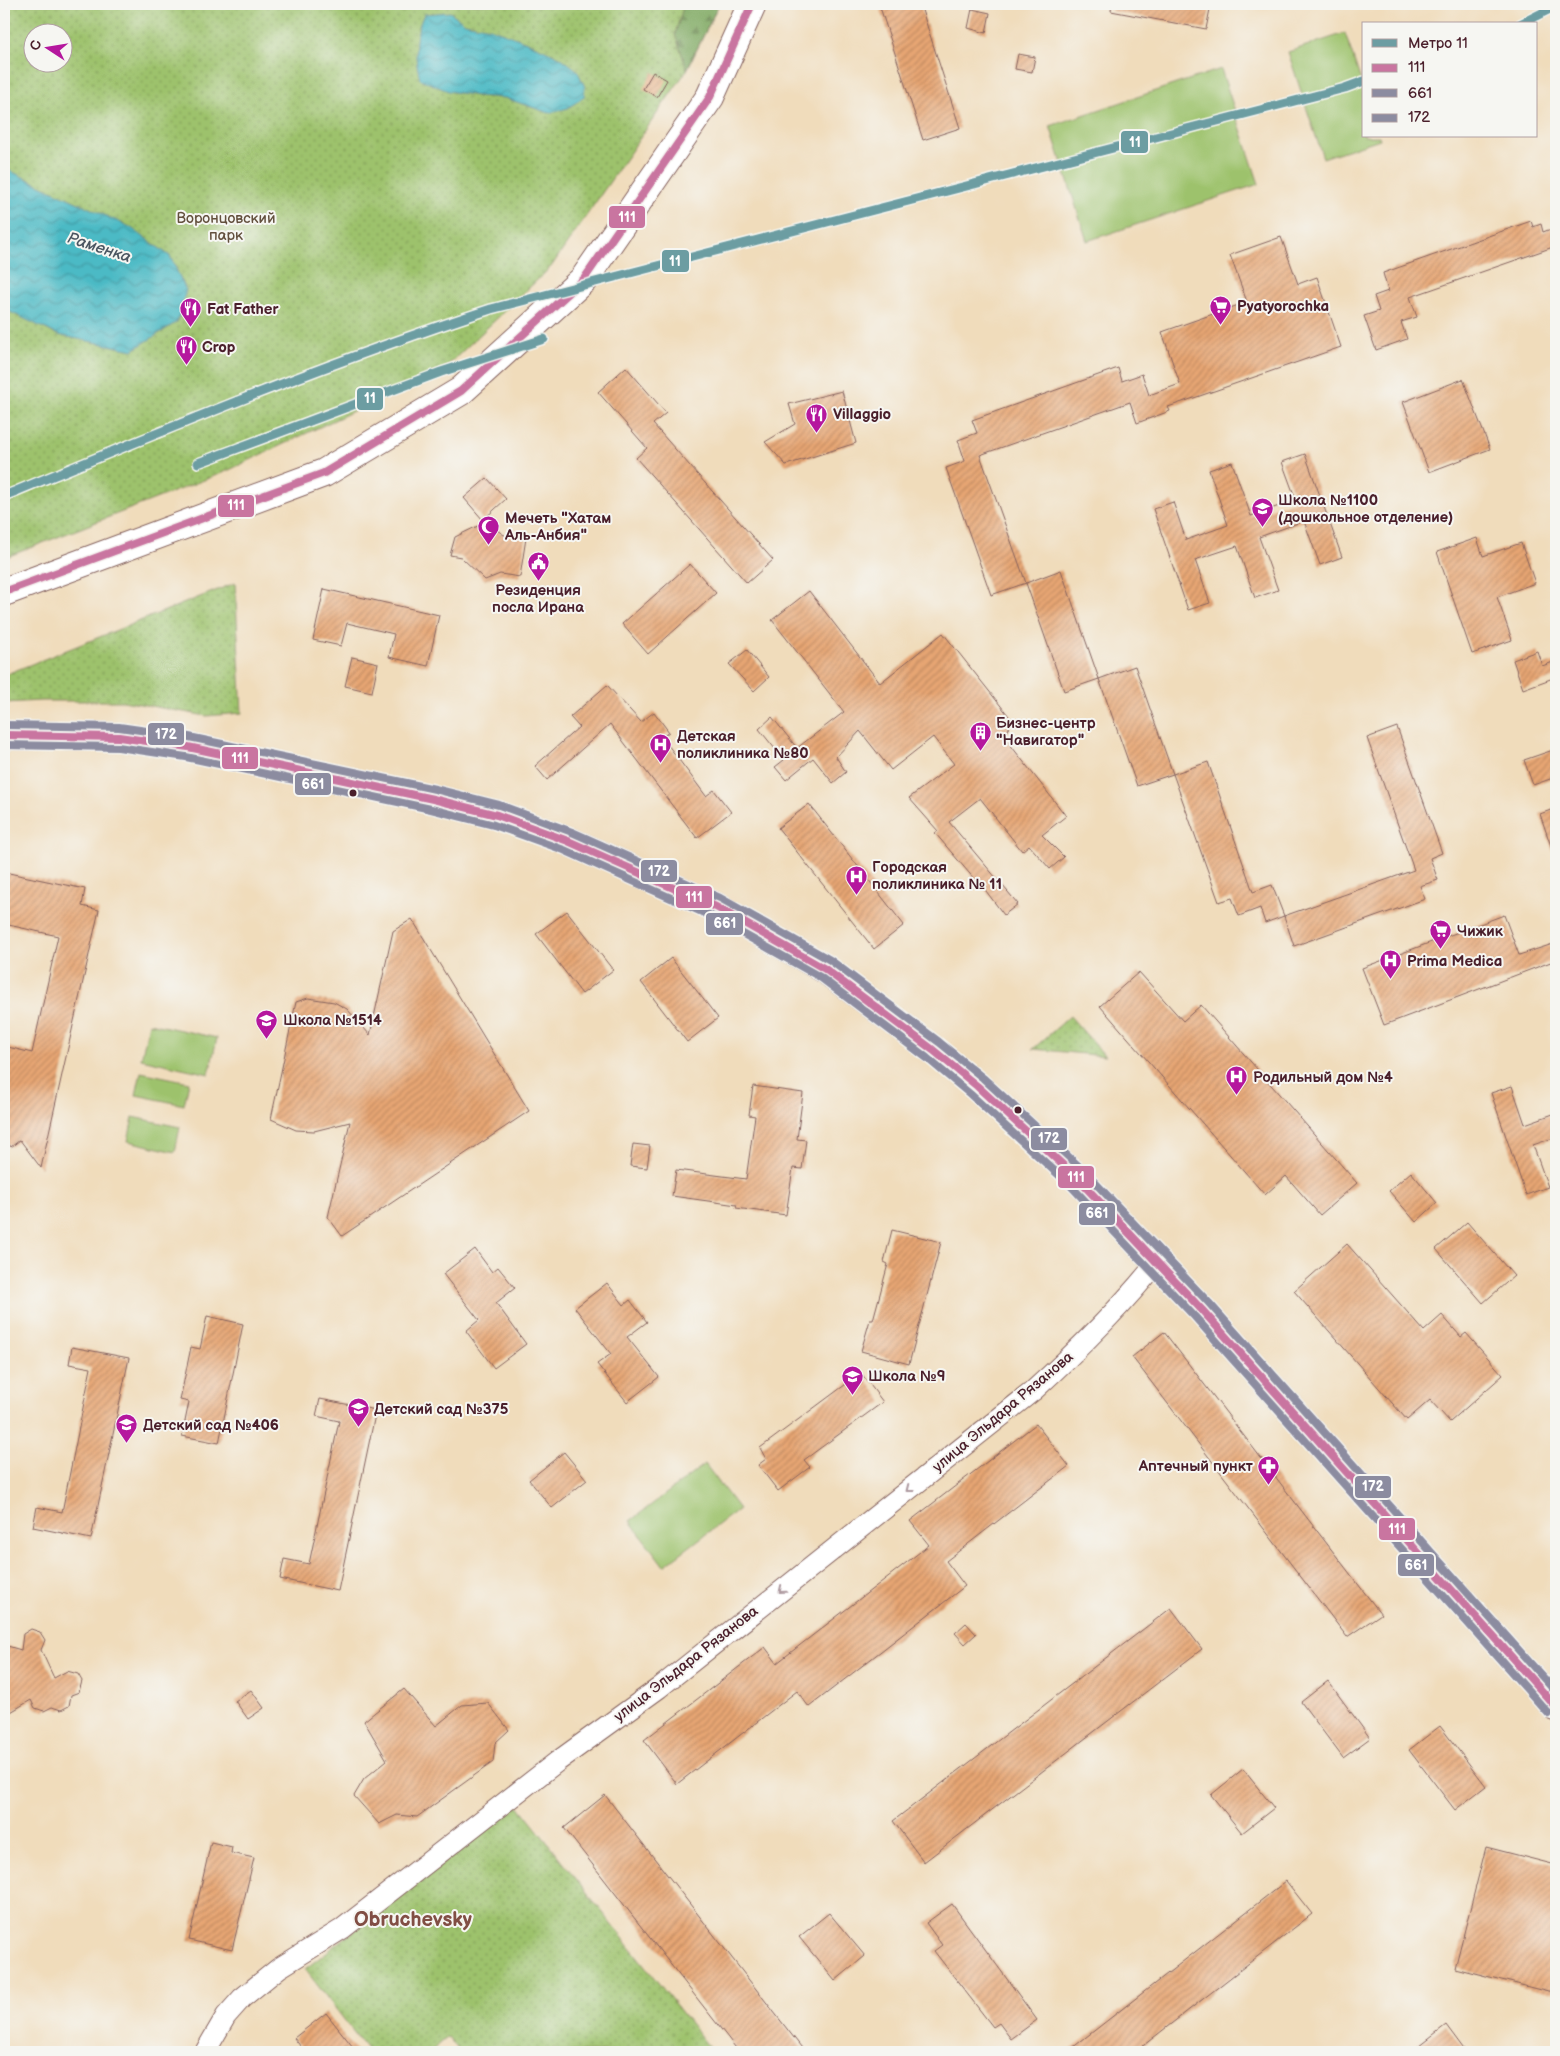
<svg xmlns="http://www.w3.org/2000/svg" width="1560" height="2056" viewBox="0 0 1560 2056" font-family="'Balsamiq Sans',sans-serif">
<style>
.grass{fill:url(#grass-dots);stroke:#74704c;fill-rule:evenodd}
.forest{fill:url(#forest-firs);stroke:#646446}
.pitch{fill:#9dc26c;stroke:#74704c}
.water{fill:url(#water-waves);stroke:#4b6c78}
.building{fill:url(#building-hatch)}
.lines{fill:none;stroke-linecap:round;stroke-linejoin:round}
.street-casing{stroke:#84615d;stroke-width:22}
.secondary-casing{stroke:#84615d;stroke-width:30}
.street{stroke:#fff;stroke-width:20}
.secondary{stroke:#fff;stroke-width:28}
.bus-1-casing{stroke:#f6f6f2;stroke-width:11}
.bus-2-casing{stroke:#f6f6f2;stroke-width:11}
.bus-3-casing{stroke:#f6f6f2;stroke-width:11}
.bus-1{stroke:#c975a0;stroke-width:8}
.bus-2{stroke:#8c8ca0;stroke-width:8}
.bus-3{stroke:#8c8ca0;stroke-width:8}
.metro-1-casing{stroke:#f6f6f2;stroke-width:12}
.metro-1{stroke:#6c9da2;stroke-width:9}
.oneway{stroke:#ae9aa0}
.bus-dot{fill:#4a1f2b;stroke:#f6f6f2;stroke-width:2}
.labels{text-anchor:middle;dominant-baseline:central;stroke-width:4;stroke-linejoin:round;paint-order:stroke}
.park-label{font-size:15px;fill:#63503e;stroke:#f6f6f2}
.poi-label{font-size:15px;font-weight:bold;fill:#4a1f2b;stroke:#f6f6f2;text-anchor:start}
.street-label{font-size:15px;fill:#4a1f2b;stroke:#f6f6f2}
.water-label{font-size:16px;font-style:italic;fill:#4b5561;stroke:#f6f6f2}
.district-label{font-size:20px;font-weight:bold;fill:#814e44;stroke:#f6f6f2}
.line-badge{stroke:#f6f6f2;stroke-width:2}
.badge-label{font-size:14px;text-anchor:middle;font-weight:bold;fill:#fff}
</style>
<defs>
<pattern id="grass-dots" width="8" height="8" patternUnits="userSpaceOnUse" patternTransform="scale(1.25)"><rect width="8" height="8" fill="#9dc26c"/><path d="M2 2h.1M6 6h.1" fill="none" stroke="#829d59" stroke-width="1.8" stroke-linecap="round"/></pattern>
<pattern id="forest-firs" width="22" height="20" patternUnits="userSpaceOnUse" patternTransform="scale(1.25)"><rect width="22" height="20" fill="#7ea860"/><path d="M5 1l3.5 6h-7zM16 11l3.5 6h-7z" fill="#69884f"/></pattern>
<pattern id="water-waves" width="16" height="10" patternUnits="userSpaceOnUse" patternTransform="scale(1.25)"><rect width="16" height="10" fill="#4cbac5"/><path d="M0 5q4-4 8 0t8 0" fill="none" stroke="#4197a0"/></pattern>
<pattern id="building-hatch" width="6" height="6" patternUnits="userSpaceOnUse" patternTransform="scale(1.25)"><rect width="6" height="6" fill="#e7a673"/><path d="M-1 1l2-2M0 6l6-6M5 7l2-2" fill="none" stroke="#bd875f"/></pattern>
</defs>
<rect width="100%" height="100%" fill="#f6f6f2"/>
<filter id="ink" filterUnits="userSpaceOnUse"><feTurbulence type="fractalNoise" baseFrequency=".02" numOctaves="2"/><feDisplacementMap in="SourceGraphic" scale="10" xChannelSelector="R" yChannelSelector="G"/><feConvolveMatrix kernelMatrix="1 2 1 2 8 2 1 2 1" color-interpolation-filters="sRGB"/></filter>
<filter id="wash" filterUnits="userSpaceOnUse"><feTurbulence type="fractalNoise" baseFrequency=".0096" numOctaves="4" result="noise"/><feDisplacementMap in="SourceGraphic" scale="20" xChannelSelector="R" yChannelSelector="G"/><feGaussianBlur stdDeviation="1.12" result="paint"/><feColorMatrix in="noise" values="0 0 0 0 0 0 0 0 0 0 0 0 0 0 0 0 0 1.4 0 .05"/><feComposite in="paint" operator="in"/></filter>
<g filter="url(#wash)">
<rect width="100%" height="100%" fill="#f0dcbb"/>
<path class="grass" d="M4 4H719L687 70 551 267 446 367 227 471 4 558ZM32 32H62V62H32Z
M235 583 242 713 206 716 123 701H41L4 703V675Z
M1070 1016 1105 1056 1033 1049Z
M517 1804 713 2052H557L554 2049 549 2052H460L448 2037 430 2052H369L305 1969Z"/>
<path class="forest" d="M684 4H719L687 69 675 34Z"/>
<path class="pitch" d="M1345 33 1364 90V136H1379L1380 139 1323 158 1288 52Z
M1221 69 1259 184 1087 241 1050 126Z
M149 1023 217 1038 209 1074 141 1059Z
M141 1072 189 1082 184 1105 136 1095Z
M133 1117 180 1127 175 1152 128 1141Z
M705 1464 739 1509 664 1566 630 1521Z"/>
<path class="water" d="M450 12 465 23 490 28 532 44 560 57 577 70 585 87 584 97 568 108 549 113 505 98 477 96 448 91 420 79C414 54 413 38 424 14Z
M4 168 130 227 170 256 186 290 177 322 133 350 58 335 4 309Z"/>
<g id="blocks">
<path class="building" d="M879 4H920L960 128 923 140Z
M1112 4H1211L1206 29 1111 11Z
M972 9 990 13 986 33 968 28Z
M1018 54 1035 57 1032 72 1015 69Z
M653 72 667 80 657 97 643 89Z
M1531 221 1533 227 1541 224 1543 232 1556 227V246L1410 297 1417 317 1401 322 1407 339 1376 350 1364 316 1379 311 1374 296 1388 291 1383 273Z
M1281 237 1298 284 1317 277 1341 347 1168 407 1170 411 1137 423 1130 402 980 455 1026 583 991 595 946 468 965 461 958 440 977 433 972 420 1118 368 1122 381 1142 374 1149 395 1180 384 1162 332 1247 302 1230 255Z
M626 367 666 413 653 424 773 560 747 583 636 458 647 448 598 392Z
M1463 379 1490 449 1429 472 1403 402Z
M842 391 856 443 786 465 765 442 795 424 789 404Z
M1305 454 1342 557 1320 565 1304 521 1259 537 1278 590 1255 598 1237 546 1195 560 1210 603 1188 610 1153 509 1173 502 1186 540 1228 525 1209 470 1232 462 1251 516 1296 500 1282 462Z
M487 478 506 499 483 520 464 498Z
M486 522 504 535 526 538 520 577 500 574 485 580 461 557 450 555 455 537Z
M1477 538 1483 556 1521 543 1535 583 1497 597 1512 640 1472 654 1437 552Z
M690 564 716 593 648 654 622 624Z
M1061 570 1099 679 1064 691 1026 583Z
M324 589 439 615 428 666 389 657 394 634 347 623 341 646 313 640Z
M809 591 880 683 943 633 1012 720 1005 738 1066 816 1042 835 1064 857 1050 869 1029 845 1022 851 980 798 949 822 1018 904 1004 915 977 879 975 880 935 833 938 831 909 798 954 764 933 737 891 770 860 731 836 757 846 772 833 783 813 758 786 780 775 767 784 760 759 729 772 717 797 748 844 712 772 620Z
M747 650 769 677 754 691 729 664Z
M1537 651 1542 666 1556 661V677L1523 689 1513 660Z
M352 657 378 663 372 692 345 686Z
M1135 666 1173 774 1137 786 1099 679Z
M607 685 641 722 654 712 669 732 662 737 706 796 714 790 731 812 697 838 610 724 547 780 535 766 579 727 570 717Z
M1397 727 1442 853 1430 858 1438 880 1420 886 1425 899 1294 946 1284 916 1414 870 1367 738Z
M1556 749V777L1533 785 1524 760Z
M1208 762 1253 892 1272 885 1284 916 1265 923 1260 908 1239 916 1232 898 1219 902 1173 774Z
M809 804 904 925 874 949 778 828Z
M1556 808V855H1554L1540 814Z
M4 872 85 889 82 906 99 910 41 1168 20 1140 11 1147 4 1137V1046L32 1053 58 936 4 924Z
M567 911 613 970 582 994 536 934Z
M1504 915 1519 955 1556 943V960L1384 1025 1362 968Z
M412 919 529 1111 342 1236 328 1217 350 1122 314 1131 296 1130 271 1119 296 1002 308 998 334 1002 347 1009 370 1035 393 931Z
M671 958 718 1018 687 1042 641 982Z
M1139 972 1183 1021 1201 1005 1357 1183 1320 1215 1286 1176 1265 1195 1100 1006Z
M753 1086 803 1093 797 1139 806 1140 802 1169 793 1168 786 1215 736 1208 737 1205 672 1196 676 1170 746 1179 755 1116 749 1115Z
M1512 1086 1525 1124 1556 1113V1137L1533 1145 1548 1187 1526 1195 1491 1093Z
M633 1144 650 1146 647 1168 630 1166Z
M1411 1172 1437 1203 1416 1222 1389 1191Z
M1467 1222 1514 1276 1483 1303 1436 1249Z
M892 1230 941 1242 909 1364 861 1351 870 1320H873L888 1264 884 1262Z
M1347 1244 1424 1331 1442 1315 1461 1337 1466 1333 1503 1375 1450 1422 1430 1400 1407 1420 1294 1291Z
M475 1249 492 1272 498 1267 515 1288 496 1303 526 1344 494 1368 466 1331 479 1320 443 1274Z
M607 1283 624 1305 630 1300 647 1322 627 1337 659 1377 627 1402 597 1364 611 1354 575 1308Z
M207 1316 243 1324 219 1443 182 1436 189 1402 180 1400 191 1347 200 1349Z
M1164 1332 1381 1614 1347 1637 1132 1357Z
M72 1347 129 1358 91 1539 33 1527 37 1507 62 1512 91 1368 69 1364Z
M861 1373 883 1402 804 1460 810 1467 778 1491 758 1465 766 1459 760 1448Z
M320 1399 376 1410 338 1591 280 1579 284 1559 309 1564 339 1421 316 1416Z
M1036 1424 1069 1466 946 1561 965 1586 809 1707 797 1691 677 1784 644 1740 765 1647 777 1663 929 1545 910 1521Z
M564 1452 587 1480 552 1508 529 1480Z
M1171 1608 1202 1649 924 1862 893 1821Z
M966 1623 976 1634 965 1644 955 1633Z
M31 1629 40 1632 45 1640 41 1650 54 1678 67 1671 78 1674 82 1681 79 1692 71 1695 69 1706 61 1710 52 1707 44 1711 35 1708 31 1700 4 1716V1645L21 1650 23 1634Z
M1328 1681 1370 1738 1343 1758 1301 1702Z
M404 1689 436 1726 462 1705 488 1703 509 1730 495 1743 493 1762 417 1817 397 1815 379 1824 354 1796 364 1779 387 1760 364 1721Z
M251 1690 264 1708 248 1719 235 1701Z
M1440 1726 1486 1786 1455 1810 1409 1750Z
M1243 1769 1274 1808 1242 1833 1211 1795Z
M605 1795 805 2052H739L564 1828Z
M211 1842 232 1847 231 1853 254 1858 232 1950 189 1940Z
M1486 1847 1556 1865V1994L1455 1968Z
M1286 1881 1312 1914 1135 2052H1067Z
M952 1904 1037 2020 1011 2039 999 2023 993 2027 934 1951 942 1945 926 1923Z
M829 1913 865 1956 835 1981 799 1937Z
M326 2013 357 2052H305L294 2038Z
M1446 2025 1466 2052H1411Z"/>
</g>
</g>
<g filter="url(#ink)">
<use href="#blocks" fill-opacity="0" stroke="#84615d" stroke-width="1"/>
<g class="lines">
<defs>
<path id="street" d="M205 2052 226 2016 242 1998 279 1968 342 1929 558 1761 659 1688 1033 1391C1078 1350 1120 1309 1158 1261"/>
<path id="secondary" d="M4 592 324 473 461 391 584 279 710 97 752 4
M4 735 119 737 188 747 433 799 497 815 568 841 716 907 825 969 933 1050 977 1086 1078 1179 1202 1310 1556 1707"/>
</defs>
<use href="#street" class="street-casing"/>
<use href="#secondary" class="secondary-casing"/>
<use href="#street" class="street"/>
<use href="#secondary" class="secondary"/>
<defs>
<path id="bus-1" d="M4 592 324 473 461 391 584 279 710 97 752 4
M4 735 119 737 188 747 433 799 497 815 568 841 716 907 825 969 933 1050 977 1086 1078 1179 1202 1310 1556 1707"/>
<path id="bus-2" d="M4 745 118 747 186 757 431 809 494 825 564 850 711 916 820 977 927 1058 970 1094 1071 1186 1195 1317 1549 1714"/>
<path id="bus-3" d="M4 725 119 727 189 737 435 789 499 805 572 832 720 898 830 960 939 1042 983 1078 1085 1172 1209 1303 1556 1692"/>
</defs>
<use href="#bus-1" class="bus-1-casing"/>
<use href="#bus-2" class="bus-2-casing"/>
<use href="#bus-3" class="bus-3-casing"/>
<use href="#bus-1" class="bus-1"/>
<use href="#bus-2" class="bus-2"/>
<use href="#bus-3" class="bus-3"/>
<defs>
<path id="metro-1" d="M1520 24 1556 6
M198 463 441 372 544 339
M4 496C165 430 325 363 491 309L1345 88 1364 81"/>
</defs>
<use href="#metro-1" class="metro-1-casing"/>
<use href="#metro-1" class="metro-1"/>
</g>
<defs><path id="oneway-chevron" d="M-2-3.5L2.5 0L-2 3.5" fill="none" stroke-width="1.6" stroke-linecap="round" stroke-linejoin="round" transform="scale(1.25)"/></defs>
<g class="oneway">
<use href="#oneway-chevron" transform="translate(909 1489) rotate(142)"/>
<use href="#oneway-chevron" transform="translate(782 1590) rotate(141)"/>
</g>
</g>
<defs>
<symbol id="supermarket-pin" viewBox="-11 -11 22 30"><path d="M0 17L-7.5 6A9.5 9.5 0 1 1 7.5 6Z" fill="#b5179e" stroke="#f6f6f2"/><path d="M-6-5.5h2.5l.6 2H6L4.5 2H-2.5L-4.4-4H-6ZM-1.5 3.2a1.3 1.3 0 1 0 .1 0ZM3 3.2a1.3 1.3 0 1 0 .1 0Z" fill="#fff"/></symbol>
<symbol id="restaurant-pin" viewBox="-11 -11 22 30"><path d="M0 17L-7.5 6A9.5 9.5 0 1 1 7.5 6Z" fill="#b5179e" stroke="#f6f6f2"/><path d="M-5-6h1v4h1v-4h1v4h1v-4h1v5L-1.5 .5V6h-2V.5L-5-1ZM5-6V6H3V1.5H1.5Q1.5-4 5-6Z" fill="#fff"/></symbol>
<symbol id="school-pin" viewBox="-11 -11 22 30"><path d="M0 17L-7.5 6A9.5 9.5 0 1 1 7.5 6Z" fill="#b5179e" stroke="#f6f6f2"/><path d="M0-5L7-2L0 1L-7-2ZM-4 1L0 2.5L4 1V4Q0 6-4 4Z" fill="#fff"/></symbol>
<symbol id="mosque-pin" viewBox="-11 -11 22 30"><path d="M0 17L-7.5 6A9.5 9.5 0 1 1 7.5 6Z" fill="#b5179e" stroke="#f6f6f2"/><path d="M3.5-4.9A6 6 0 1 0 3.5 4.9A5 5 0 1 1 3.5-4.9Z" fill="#fff"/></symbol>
<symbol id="civic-pin" viewBox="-11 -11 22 30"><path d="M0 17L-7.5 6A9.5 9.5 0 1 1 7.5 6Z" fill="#b5179e" stroke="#f6f6f2"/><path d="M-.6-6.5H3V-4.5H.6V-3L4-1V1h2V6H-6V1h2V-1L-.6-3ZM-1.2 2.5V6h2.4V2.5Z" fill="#fff"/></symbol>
<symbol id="building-pin" viewBox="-11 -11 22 30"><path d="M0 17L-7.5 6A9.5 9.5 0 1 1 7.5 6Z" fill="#b5179e" stroke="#f6f6f2"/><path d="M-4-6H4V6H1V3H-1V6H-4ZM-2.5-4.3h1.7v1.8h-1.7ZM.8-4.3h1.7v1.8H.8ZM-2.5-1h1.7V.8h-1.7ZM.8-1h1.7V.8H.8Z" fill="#fff"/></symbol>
<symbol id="hospital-pin" viewBox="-11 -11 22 30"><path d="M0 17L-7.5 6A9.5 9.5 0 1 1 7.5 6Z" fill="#b5179e" stroke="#f6f6f2"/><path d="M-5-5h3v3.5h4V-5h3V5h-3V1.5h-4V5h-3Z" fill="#fff"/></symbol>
<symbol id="pharmacy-pin" viewBox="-11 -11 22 30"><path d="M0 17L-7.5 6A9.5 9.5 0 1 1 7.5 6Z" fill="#b5179e" stroke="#f6f6f2"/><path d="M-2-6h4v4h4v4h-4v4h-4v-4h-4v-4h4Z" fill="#fff"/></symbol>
</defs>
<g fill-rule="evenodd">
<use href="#supermarket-pin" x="1208" y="294" width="25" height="34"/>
<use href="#restaurant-pin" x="178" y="296" width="25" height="34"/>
<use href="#restaurant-pin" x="174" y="334" width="25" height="34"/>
<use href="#restaurant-pin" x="804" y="402" width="25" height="34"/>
<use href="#school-pin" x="1250" y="496" width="25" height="34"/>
<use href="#mosque-pin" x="476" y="514" width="25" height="34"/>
<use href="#civic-pin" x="526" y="550" width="25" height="34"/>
<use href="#building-pin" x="968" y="720" width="25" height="34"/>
<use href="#hospital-pin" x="648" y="732" width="25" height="34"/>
<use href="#hospital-pin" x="844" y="864" width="25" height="34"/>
<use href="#supermarket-pin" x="1428" y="918" width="25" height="34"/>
<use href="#hospital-pin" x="1378" y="948" width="25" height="34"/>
<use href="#school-pin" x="254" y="1008" width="25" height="34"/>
<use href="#hospital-pin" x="1224" y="1064" width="25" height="34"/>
<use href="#school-pin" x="840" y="1364" width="25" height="34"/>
<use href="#school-pin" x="346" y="1396" width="25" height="34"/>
<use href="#school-pin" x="114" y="1412" width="25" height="34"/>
<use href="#pharmacy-pin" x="1256" y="1454" width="25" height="34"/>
</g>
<g class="bus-dot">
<circle cx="353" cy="793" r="4.5"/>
<circle cx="1018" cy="1110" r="4.5"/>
</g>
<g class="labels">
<g class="park-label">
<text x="226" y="218">Воронцовский<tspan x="226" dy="17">парк</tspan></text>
</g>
<g class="poi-label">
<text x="1237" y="306">Pyatyorochka</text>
<text x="207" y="309">Fat Father</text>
<text x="202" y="347">Crop</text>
<text x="833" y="414">Villaggio</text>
<text x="1278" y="500">Школа №1100<tspan x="1278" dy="17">(дошкольное отделение)</tspan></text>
<text x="505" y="518">Мечеть "Хатам<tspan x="505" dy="17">Аль-Анбия"</tspan></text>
<text x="538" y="590" text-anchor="middle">Резиденция<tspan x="538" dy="17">посла Ирана</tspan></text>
<text x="996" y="723">Бизнеc-центр<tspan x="996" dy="17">"Навигатор"</tspan></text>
<text x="677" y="736">Детская<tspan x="677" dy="17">поликлиника №80</tspan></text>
<text x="872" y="867">Городская<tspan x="872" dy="17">поликлиника № 11</tspan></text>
<text x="1457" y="931">Чижик</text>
<text x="1407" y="961">Prima Medica</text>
<text x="283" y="1020">Школа №1514</text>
<text x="1253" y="1077">Родильный дом №4</text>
<text x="868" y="1376">Школа №9</text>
<text x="374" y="1409">Детский сад №375</text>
<text x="143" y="1425">Детский сад №406</text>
<text x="1253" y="1466" text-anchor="end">Аптечный пункт</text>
</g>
<g class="street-label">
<text transform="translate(1003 1412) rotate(-40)">улица Эльдара Рязанова</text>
<text transform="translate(686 1664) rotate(-38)">улица Эльдара Рязанова</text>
</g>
<g class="water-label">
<text transform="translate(99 248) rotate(18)">Раменка</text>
</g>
<g class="district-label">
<text x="413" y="1920">Obruchevsky</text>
</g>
</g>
<g class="line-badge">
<rect x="1120" y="130" width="29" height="24" rx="5" fill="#6c9da2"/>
<rect x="608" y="205" width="38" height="24" rx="5" fill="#c975a0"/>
<rect x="661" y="249" width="29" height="24" rx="5" fill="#6c9da2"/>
<rect x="356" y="387" width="28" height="24" rx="5" fill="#6c9da2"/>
<rect x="217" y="494" width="38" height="24" rx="5" fill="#c975a0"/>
<rect x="147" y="722" width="38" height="24" rx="5" fill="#8c8ca0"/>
<rect x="221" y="746" width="38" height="24" rx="5" fill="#c975a0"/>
<rect x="294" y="772" width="38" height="24" rx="5" fill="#8c8ca0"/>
<rect x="640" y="859" width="38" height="24" rx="5" fill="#8c8ca0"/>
<rect x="675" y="885" width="38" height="24" rx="5" fill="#c975a0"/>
<rect x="705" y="912" width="39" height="24" rx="5" fill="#8c8ca0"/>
<rect x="1030" y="1127" width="38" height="24" rx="5" fill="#8c8ca0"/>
<rect x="1057" y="1165" width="38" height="24" rx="5" fill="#c975a0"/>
<rect x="1078" y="1202" width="38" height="24" rx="5" fill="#8c8ca0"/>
<rect x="1354" y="1475" width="38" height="24" rx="5" fill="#8c8ca0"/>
<rect x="1378" y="1517" width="38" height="24" rx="5" fill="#c975a0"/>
<rect x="1397" y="1553" width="38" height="24" rx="5" fill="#8c8ca0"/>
</g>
<g class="badge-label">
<text x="1135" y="147">11</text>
<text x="627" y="222">111</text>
<text x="675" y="266">11</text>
<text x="370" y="403">11</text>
<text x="236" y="510">111</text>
<text x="166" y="739">172</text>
<text x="240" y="763">111</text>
<text x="313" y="789">661</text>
<text x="659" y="876">172</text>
<text x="694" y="902">111</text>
<text x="725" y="928">661</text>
<text x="1049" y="1143">172</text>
<text x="1076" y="1182">111</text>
<text x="1097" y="1218">661</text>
<text x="1373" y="1491">172</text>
<text x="1397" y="1534">111</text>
<text x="1416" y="1570">661</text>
</g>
<rect width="1560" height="2056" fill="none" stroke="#f6f6f2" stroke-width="20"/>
<rect x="1362" y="22" width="175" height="115" fill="#f6f6f2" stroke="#b1a0a2"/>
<rect x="1372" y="39" width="25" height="8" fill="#6c9da2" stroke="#b1a0a2"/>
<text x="1408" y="48" font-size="15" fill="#4a1f2b">Метро 11</text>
<rect x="1372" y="64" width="25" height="8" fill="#c975a0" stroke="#b1a0a2"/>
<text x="1408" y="72" font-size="15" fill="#4a1f2b">111</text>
<rect x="1372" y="89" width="25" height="8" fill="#8c8ca0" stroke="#b1a0a2"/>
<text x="1408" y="98" font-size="15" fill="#4a1f2b">661</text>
<rect x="1372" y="114" width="25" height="8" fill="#8c8ca0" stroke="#b1a0a2"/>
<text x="1408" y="122" font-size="15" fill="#4a1f2b">172</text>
<g transform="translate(48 48) rotate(282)"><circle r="24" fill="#f6f6f2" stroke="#b1a0a2"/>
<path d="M0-4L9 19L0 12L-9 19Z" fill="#b5179e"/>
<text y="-8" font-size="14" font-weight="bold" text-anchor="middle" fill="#4a1f2b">С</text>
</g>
</svg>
